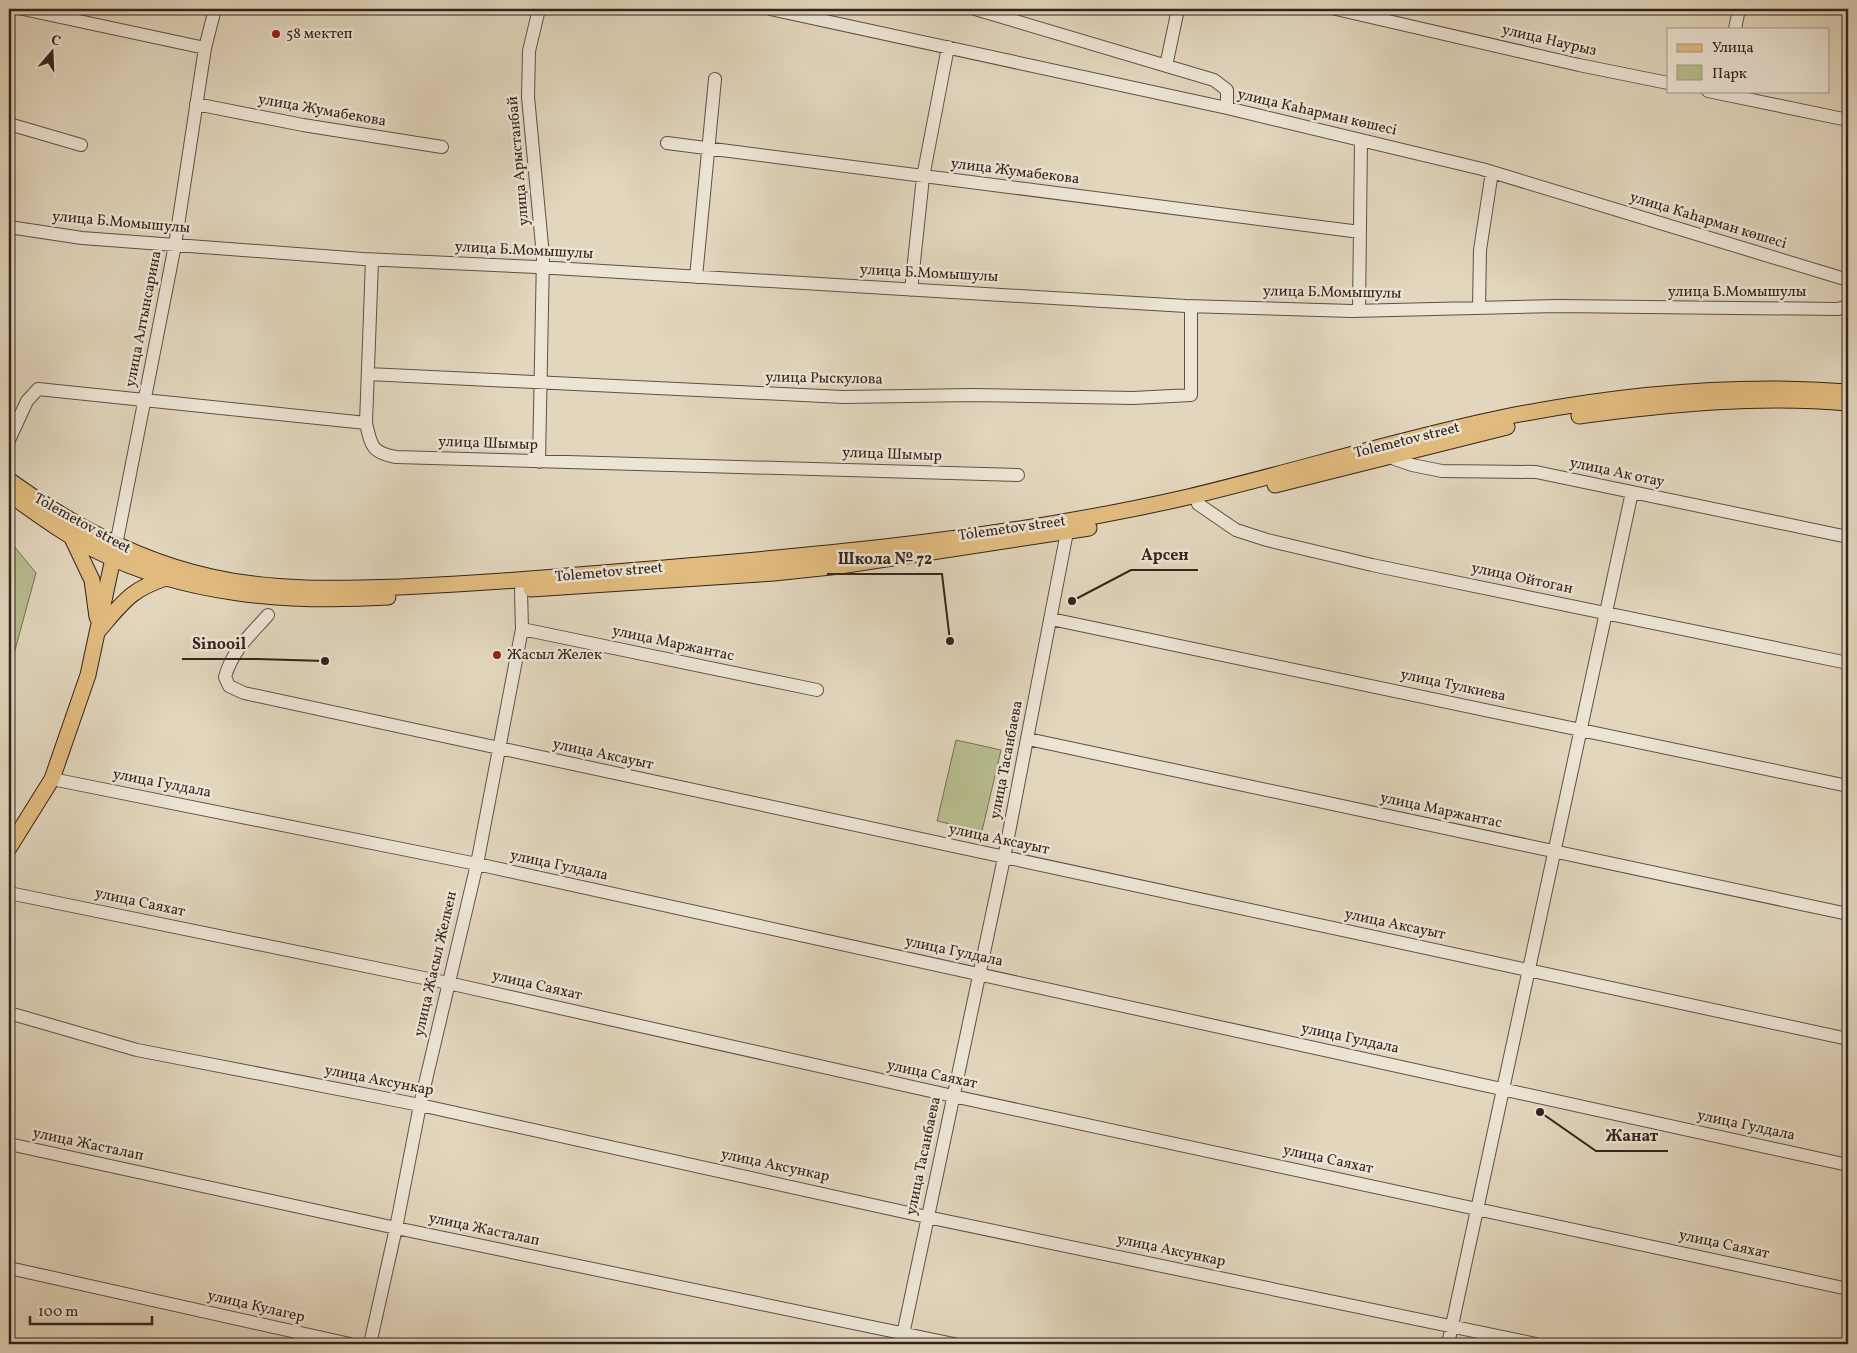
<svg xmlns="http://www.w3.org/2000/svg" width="1857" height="1353" viewBox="0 0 1857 1353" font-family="Vollkorn,serif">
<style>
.green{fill:#b7bd8e;stroke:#757056}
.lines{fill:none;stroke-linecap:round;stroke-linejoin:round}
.minor-casing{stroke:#5f5045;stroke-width:14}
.major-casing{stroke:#33231d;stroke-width:17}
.minor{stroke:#ece4d4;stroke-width:12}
.major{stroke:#e1bb7e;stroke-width:15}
.poi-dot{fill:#8f2418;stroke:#ece4d4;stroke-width:2}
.labels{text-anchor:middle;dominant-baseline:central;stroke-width:5;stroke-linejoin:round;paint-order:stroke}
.poi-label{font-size:15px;fill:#33231d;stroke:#ece4d4;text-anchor:start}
.street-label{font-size:15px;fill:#33231d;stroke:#ece4d4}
.leader{fill:none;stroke:#33231d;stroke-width:2}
.callout-dot{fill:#33231d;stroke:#ece4d4;stroke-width:2}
.callout-label{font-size:16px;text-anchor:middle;font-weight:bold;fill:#33231d;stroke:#ece4d4;stroke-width:5;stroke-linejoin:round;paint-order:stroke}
</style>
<rect width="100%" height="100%" fill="#e2d6bd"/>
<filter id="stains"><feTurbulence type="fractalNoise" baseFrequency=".004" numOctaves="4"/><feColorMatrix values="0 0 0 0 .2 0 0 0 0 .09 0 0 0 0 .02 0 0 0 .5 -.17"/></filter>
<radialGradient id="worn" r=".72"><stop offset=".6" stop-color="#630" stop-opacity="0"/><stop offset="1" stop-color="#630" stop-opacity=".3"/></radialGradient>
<path class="green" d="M9 540 36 573 9 672Z
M956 740 1001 750 982 831 937 821Z"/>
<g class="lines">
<defs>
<path id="minor" d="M23 9 205 48
M539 9 529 51 528 97 543 256 539 462
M770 9 1227 108 1482 169 1848 280
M975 9 1214 80 1227 90V108
M1336 9 1579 65 1668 83
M1735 29 1739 9
M1166 66 1178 9
M1708 91 1848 120
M196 104 303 125 442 147
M9 124 81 145
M667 143 1360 232
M9 227 82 238 363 259 537 267 1186 306 1352 311 1558 306 1838 309 1848 306
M696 277 715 79
M911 290 923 177 948 47
M1479 308 1480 250 1492 172
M1359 311 1361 140
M368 374 843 397 973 395 1133 398 1191 395V306
M366 423 372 260
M9 440 27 401 38 389 366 423C371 446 372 453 396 457L1018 475
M1388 453 1389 457 1412 465 1442 471 1536 472 1848 537
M1198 504 1236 530 1267 540 1372 565 1848 663
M116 545 175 245 205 48 215 9
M268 615C250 635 232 651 225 677L229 686 244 693 1848 1039
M1051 619 1848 786
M522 629 817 690
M1028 739 1848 914
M52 779 477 864 1848 1165
M9 893 448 983 953 1096 1848 1289
M9 1013 137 1050 420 1105 927 1217 1536 1344
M9 1144 396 1228 954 1344
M9 1268 350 1344
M370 1344 396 1228 420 1105 477 864 522 629 521 590
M901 1344 1004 858 1067 532
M1448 1344 1632 492"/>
<path id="major" d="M1579 416C1668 404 1759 395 1848 403
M9 480C70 524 137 561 212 577 274 591 337 589 400 587 463 584 526 580 589 574 790 558 992 542 1188 497 1293 472 1395 440 1500 418 1614 395 1733 383 1848 392
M1275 485 1507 427
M9 494C37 514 64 534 95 550 185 596 290 603 388 597
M72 538 92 580 97 617
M531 589 774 573 840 566 1089 528
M99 630C124 601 131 589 169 577
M9 848 52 779 88 675 115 549"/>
</defs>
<use href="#minor" class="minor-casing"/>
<use href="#major" class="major-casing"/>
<use href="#minor" class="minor"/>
<use href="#major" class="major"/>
</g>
<g class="poi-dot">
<circle cx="276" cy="34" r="5"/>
<circle cx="497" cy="655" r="5"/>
</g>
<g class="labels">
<g class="poi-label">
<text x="286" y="34">58 мектеп</text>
<text x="507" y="655">Жасыл Желек</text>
</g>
<g class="street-label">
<text transform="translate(1549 41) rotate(13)">улица Наурыз</text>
<text transform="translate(322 111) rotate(10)">улица Жумабекова</text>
<text transform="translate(1317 113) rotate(13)">улица Каһарман көшесі</text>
<text transform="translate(519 161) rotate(-95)">улица Арыстанбай</text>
<text transform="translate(1015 172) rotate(7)">улица Жумабекова</text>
<text transform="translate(1708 221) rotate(17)">улица Каһарман көшесі</text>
<text transform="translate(121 223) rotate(5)">улица Б.Момышулы</text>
<text transform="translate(524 251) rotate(3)">улица Б.Момышулы</text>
<text transform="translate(929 274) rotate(3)">улица Б.Момышулы</text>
<text x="1737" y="292">улица Б.Момышулы</text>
<text transform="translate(1332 293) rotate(1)">улица Б.Момышулы</text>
<text transform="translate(144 319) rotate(-79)">улица Алтынсарина</text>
<text transform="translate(824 379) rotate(1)">улица Рыскулова</text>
<text transform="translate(1407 441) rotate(-14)">Tolemetov street</text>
<text transform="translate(488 444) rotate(2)">улица Шымыр</text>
<text transform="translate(892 455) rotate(2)">улица Шымыр</text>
<text transform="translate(1617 473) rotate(12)">улица Ак отау</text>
<text transform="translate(82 524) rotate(29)">Tolemetov street</text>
<text transform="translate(1012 529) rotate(-8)">Tolemetov street</text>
<text transform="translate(609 573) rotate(-5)">Tolemetov street</text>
<text transform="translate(1522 579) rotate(12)">улица Ойтоган</text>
<text transform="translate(673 644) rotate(12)">улица Маржантас</text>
<text transform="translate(1453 686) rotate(12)">улица Тулкиева</text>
<text transform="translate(603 755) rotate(12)">улица Аксауыт</text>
<text transform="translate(1007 760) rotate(-79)">улица Тасанбаева</text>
<text transform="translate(162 784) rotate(11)">улица Гулдала</text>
<text transform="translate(1441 811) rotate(12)">улица Маржантас</text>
<text transform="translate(999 840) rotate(12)">улица Аксауыт</text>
<text transform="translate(559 866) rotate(12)">улица Гулдала</text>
<text transform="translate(140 903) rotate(12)">улица Саяхат</text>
<text transform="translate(1395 925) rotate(12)">улица Аксауыт</text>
<text transform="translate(954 952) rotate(12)">улица Гулдала</text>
<text transform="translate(436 964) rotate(-77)">улица Жасыл Желкен</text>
<text transform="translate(537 986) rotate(13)">улица Саяхат</text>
<text transform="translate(1350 1039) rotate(12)">улица Гулдала</text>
<text transform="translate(932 1075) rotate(12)">улица Саяхат</text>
<text transform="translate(379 1081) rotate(11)">улица Аксункар</text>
<text transform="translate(1746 1126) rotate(12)">улица Гулдала</text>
<text transform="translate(88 1145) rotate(12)">улица Жасталап</text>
<text transform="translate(924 1156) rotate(-78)">улица Тасанбаева</text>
<text transform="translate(1328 1160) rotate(12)">улица Саяхат</text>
<text transform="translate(775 1166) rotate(12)">улица Аксункар</text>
<text transform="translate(484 1230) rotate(12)">улица Жасталап</text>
<text transform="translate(1724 1245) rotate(12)">улица Саяхат</text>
<text transform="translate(1171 1251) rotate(12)">улица Аксункар</text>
<text transform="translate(256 1307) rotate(13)">улица Кулагер</text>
</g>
</g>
<path class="leader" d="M1072 601L1131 570H1198M950 641L942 574H827M325 661L257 659H182M1540 1112L1596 1151H1668"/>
<g class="callout-dot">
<circle cx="1072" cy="601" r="5"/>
<circle cx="950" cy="641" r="5"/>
<circle cx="325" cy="661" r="5"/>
<circle cx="1540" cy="1112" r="5"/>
</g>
<g class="callout-label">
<text x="1165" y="560">Арсен</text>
<text x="885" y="564">Школа № 72</text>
<text x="219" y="649">Sinooil</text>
<text x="1632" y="1141">Жанат</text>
</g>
<rect width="1857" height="1353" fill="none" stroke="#e2d6bd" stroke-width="30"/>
<rect x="10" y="10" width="1837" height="1333" fill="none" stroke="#33231d" stroke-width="2.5"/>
<rect x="15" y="15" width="1827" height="1323" fill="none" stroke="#33231d"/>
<rect x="1667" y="28" width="162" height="65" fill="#ece4d4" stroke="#a2978b"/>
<rect x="1677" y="44" width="25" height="8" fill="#e1bb7e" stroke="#a2978b"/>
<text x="1712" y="52" font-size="15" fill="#33231d">Улица</text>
<rect x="1677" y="65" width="25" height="15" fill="#b7bd8e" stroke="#a2978b"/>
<text x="1712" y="78" font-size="15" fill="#33231d">Парк</text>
<g transform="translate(52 52) rotate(19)" stroke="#ece4d4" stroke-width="4" paint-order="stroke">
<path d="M0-4L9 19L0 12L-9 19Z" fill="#33231d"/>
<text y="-8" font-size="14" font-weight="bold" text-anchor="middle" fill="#33231d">С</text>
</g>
<path d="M30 1316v8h122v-8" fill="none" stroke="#33231d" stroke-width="2.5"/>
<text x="38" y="1316" font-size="15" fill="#33231d" stroke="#ece4d4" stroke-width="4" paint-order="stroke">100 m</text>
<rect width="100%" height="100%" filter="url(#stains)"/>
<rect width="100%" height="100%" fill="url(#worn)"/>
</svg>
